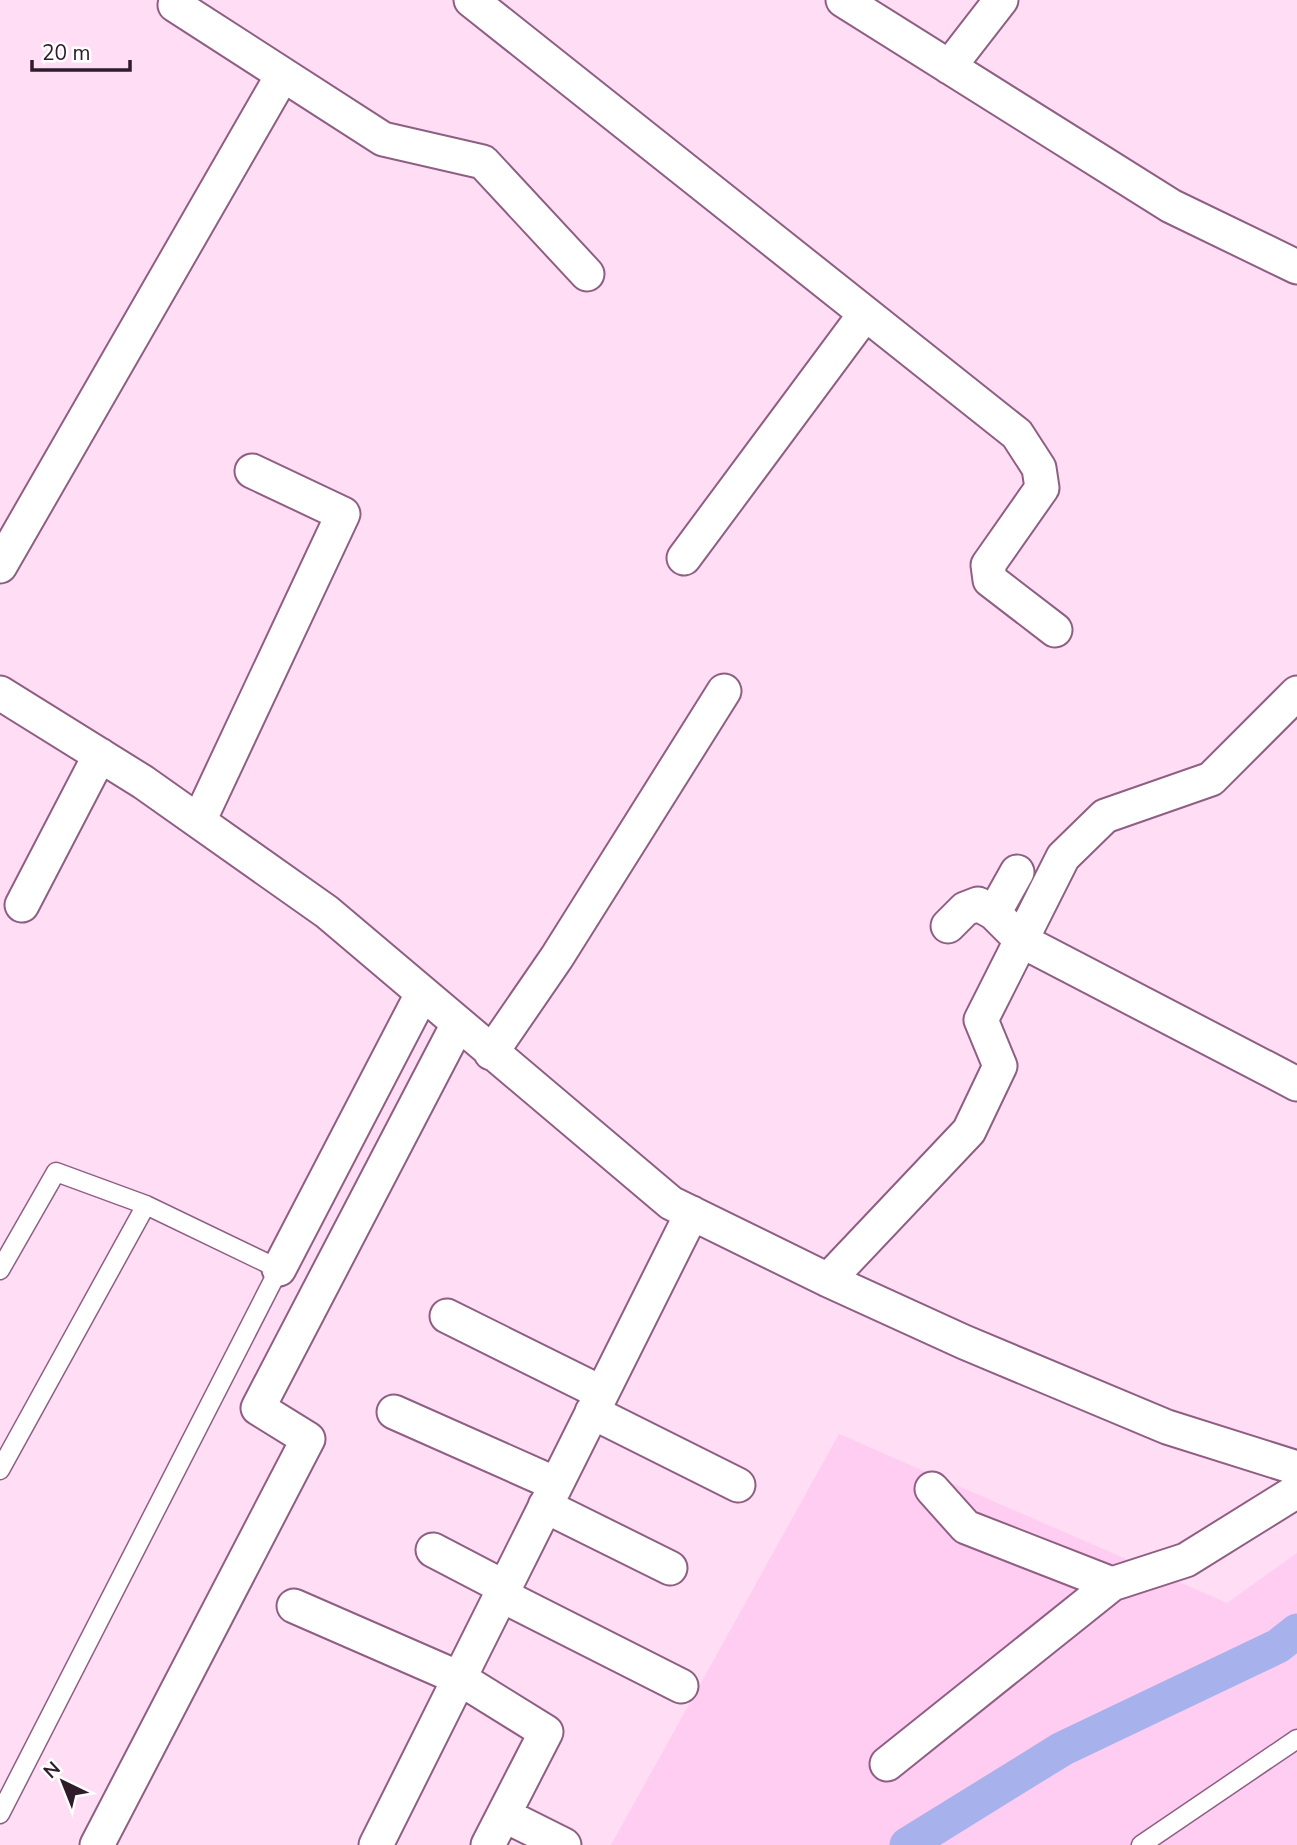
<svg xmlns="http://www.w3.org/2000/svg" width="1297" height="1845" viewBox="0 0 1297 1845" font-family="'Nunito Sans',sans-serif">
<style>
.built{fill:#ffcdf1}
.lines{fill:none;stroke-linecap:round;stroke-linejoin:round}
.canal{stroke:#a7b2ed;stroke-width:35}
.service-casing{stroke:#8f5e83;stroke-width:21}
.minor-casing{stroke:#8f5e83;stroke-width:37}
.service{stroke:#fff;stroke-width:18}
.minor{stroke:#fff;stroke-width:33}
</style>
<rect width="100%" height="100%" fill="#ffddf5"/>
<path class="built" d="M839 1434 1227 1603 1297 1553V1845H611Z"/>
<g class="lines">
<path class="canal" d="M907 1845 1062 1749 1278 1646 1297 1631"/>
<defs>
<path id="service" d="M0 1270 56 1172 146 1205 279 1269 0 1814
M0 1470 146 1205
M1141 1845 1297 1739"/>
<path id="minor" d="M471 0 1017 434 1039 468 1042 488 988 565 990 580 1055 630
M843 0 1171 206 1297 267
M175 5 383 139 483 162 587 274
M949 67 1001 0
M684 558 865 314
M0 566 282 76
M0 693 143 782 327 912 671 1203 828 1280 964 1342 1167 1427 1297 1468
M199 821 343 514 252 471
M1017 872 994 913 1022 941 1297 1084
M22 905 100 755
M948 926 965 909 978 904 994 913
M491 1053 557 957 724 691
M279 1269 422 994
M828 1280 969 1131 1000 1066 981 1020 1063 857 1105 816 1211 779 1297 693
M447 1316 602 1393
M394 1412 556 1484
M592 1412 738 1485
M932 1489 966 1527 1112 1584
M545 1506 670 1568
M433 1550 504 1587
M501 1595 681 1686
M294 1606 459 1678 546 1732 488 1845
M887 1764 1112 1584 1186 1560 1297 1491
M504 1815 564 1845
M97 1845 308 1439 258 1408 458 1024
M376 1845 692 1213"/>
</defs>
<use href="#service" class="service-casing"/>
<use href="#minor" class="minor-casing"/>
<use href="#service" class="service"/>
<use href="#minor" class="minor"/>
</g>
<g transform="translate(63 1782) rotate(317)" stroke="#ffffff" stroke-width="5" paint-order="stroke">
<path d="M0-5L12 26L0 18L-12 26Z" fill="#2f1b2a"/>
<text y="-10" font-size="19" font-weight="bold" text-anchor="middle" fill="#2f1b2a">N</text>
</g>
<path d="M32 60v10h98v-10" fill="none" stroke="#2f1b2a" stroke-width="3.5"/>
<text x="42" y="60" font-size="21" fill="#2f1b2a" stroke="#ffffff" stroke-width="5" paint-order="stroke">20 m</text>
</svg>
